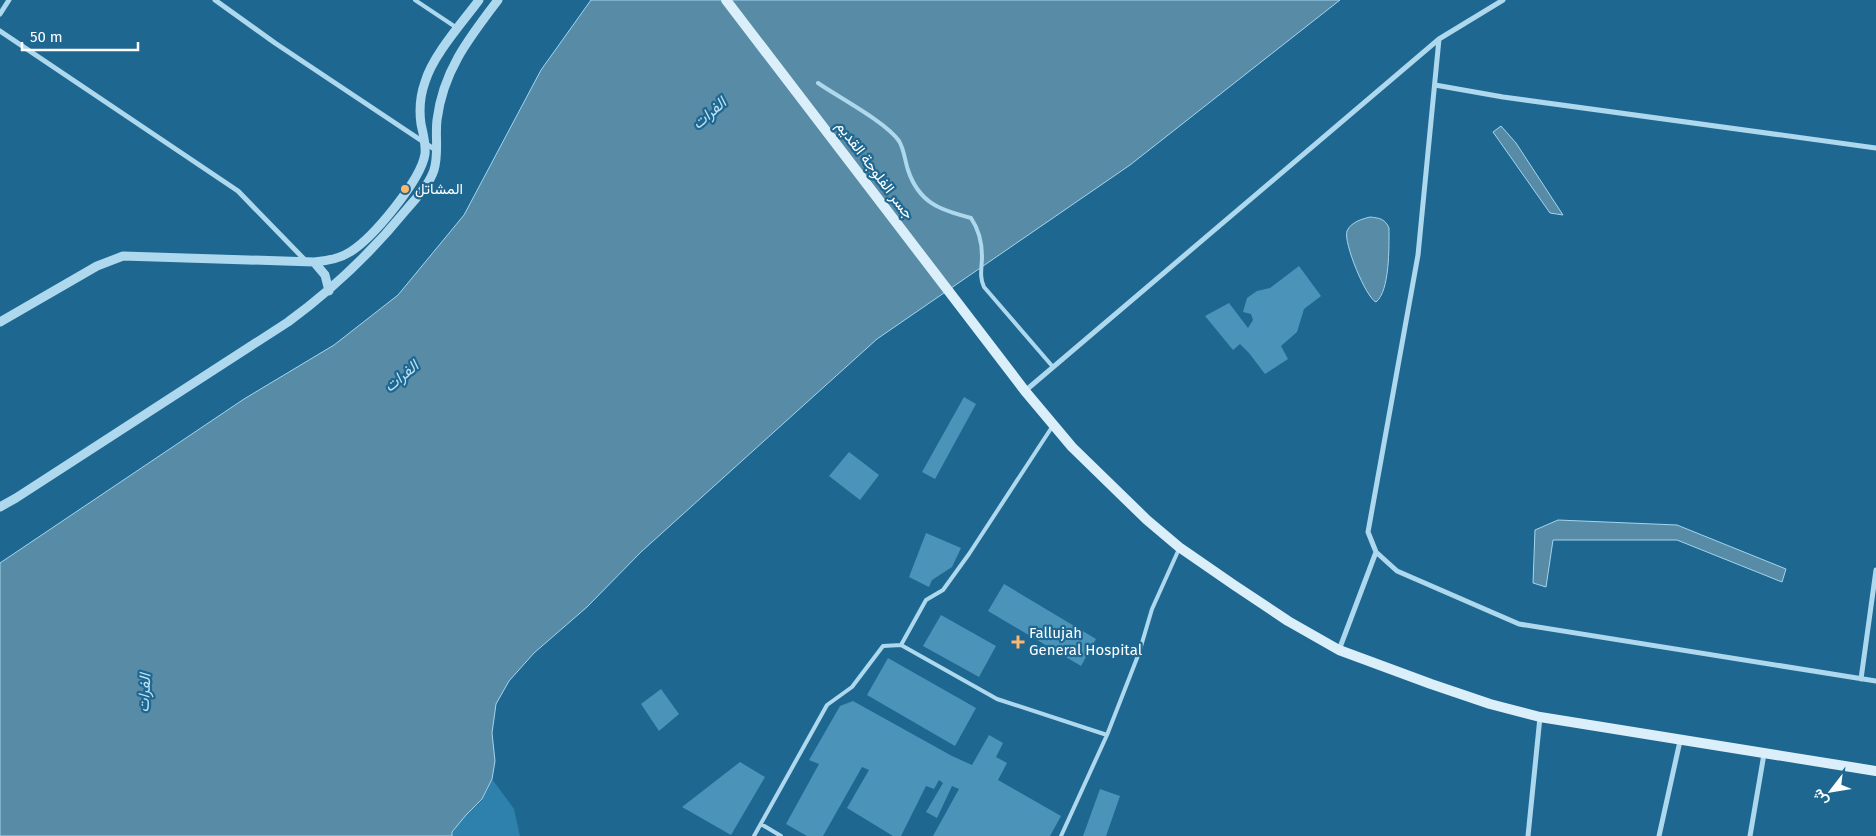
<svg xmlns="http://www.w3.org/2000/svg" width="1876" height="836" viewBox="0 0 1876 836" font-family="'Fira Sans',Vazirmatn,sans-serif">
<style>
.green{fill:#2e81ac}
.water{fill:#588ba6;stroke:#a2d5ef}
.building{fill:#4b93b9}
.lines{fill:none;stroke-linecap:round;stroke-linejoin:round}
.service{stroke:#aed8ed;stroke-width:4}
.minor{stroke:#aed8ed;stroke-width:5}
.tertiary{stroke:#aed8ed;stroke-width:9}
.secondary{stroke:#dbeffa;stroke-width:10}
.poi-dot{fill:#fcb66e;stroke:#1e6791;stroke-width:2}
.labels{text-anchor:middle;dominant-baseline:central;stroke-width:4.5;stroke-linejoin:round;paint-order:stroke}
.street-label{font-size:15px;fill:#fff;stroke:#1e6791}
.poi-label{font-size:15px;fill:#fff;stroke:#1e6791;text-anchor:start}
.water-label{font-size:16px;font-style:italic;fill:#bde2f5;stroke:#1e6791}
</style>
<rect width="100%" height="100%" fill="#1e6791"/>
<path class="green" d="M492 779 514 809 520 836H452C454 821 473 811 482 800 486 794 489 785 492 779Z"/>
<path class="water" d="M591 0H1340L1130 165 877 339 641 552 587 607 534 653 509 681 496 704 492 733 495 761 492 779 482 799 466 815 452 832V836H0V563L244 399 334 345 398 295 464 215 541 70Z
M1501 126 1516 143 1563 215 1550 213 1493 132Z
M1370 217C1380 218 1385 219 1389 228 1389 246 1390 291 1376 302 1366 298 1343 242 1347 231 1351 222 1362 219 1370 217Z
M1558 520 1677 525 1786 569 1782 582 1677 540H1553L1546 587 1533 583 1535 530Z"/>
<path class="building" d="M1299 266 1321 296 1304 309 1297 332 1281 346 1288 359 1265 374 1249 353 1240 344 1233 350 1205 316 1229 303 1248 328 1253 320 1251 314 1243 312 1247 298 1257 291 1270 288Z
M964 397 976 404 935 479 922 472Z
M849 452 879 475 860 500 829 476Z
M926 533 961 548 952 567 932 580 929 587 909 577Z
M1004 584 1096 639 1081 666 988 611Z
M941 615 996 646 979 677 923 646Z
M888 658 976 708 955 746 867 695Z
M661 689 679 714 659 731 641 704Z
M853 701 952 756 972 765 989 735 1003 743 996 757 1007 763 998 780 1061 816 1050 836H933L959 789 952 786 937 818 926 812 943 783 939 780 934 789 926 786 901 836H893L847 808 869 770 862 767 823 836H807L786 824 819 764 809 760 840 706Z
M740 762 765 777 731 835 682 807Z
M1100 789 1120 796 1106 836H1083Z"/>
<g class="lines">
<path class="service" d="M415 0 457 28
M818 83C838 97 886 122 899 141 904 149 905 161 908 170 919 203 940 210 971 218 979 230 982 242 982 256 982 268 979 276 984 287L1053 367
M901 645 926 600 943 590 969 554 1052 427
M761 824 781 836
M754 836 827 705 852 687 883 646 901 645 997 699 1107 735
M1061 836 1107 735 1139 653 1152 609 1179 549"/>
<path class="minor" d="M215 0 275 43 437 151
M0 14 9 0
M0 31 238 191 305 260
M1439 39 1418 255 1368 532 1376 552 1397 571 1519 624 1876 681
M1435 85 1503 97 1876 148
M1025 391 1439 39 1503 0
M1339 650 1376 552
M1861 679 1876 570
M1528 836 1540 717
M1659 836 1680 741
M1750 836 1764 754"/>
<path class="tertiary" d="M314 262 325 275 329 291
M0 322 97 266 123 256 314 262C327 261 339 259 350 252 373 238 421 180 425 154 426 143 423 134 421 124 419 110 420 96 425 82 433 55 462 23 479 0
M0 507 16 498 288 322C333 289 371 253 406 210 417 197 429 185 434 170 439 154 435 137 437 120 443 71 469 38 498 0"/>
<path class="secondary" d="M726 0 1025 391 1072 447 1147 520 1179 547 1234 585 1288 621 1339 650 1431 684 1490 704 1540 717 1876 771"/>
</g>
<g class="poi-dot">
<circle cx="405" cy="189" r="5"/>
<path d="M1015.5 634.5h5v5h5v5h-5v5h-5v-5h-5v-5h5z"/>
</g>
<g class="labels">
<g class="street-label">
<text transform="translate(875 170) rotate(53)">جسر الفلوجة القديم</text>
</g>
<g class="poi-label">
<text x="415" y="189">المشاتل</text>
<text x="1029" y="633">Fallujah<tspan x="1029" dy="17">General Hospital</tspan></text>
</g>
<g class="water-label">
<text transform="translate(709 113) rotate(-41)">الفرات</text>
<text transform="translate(401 376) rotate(-40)">الفرات</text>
<text transform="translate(144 693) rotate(-87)">الفرات</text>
</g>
</g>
<g transform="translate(1831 791) rotate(239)" stroke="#1e6791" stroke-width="4" paint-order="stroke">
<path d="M0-4L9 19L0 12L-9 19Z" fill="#ffffff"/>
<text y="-8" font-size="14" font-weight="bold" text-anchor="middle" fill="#ffffff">ش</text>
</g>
<path d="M22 42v8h116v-8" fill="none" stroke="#ffffff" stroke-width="2.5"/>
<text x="30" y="42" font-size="15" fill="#ffffff" stroke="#1e6791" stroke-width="4" paint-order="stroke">50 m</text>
</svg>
